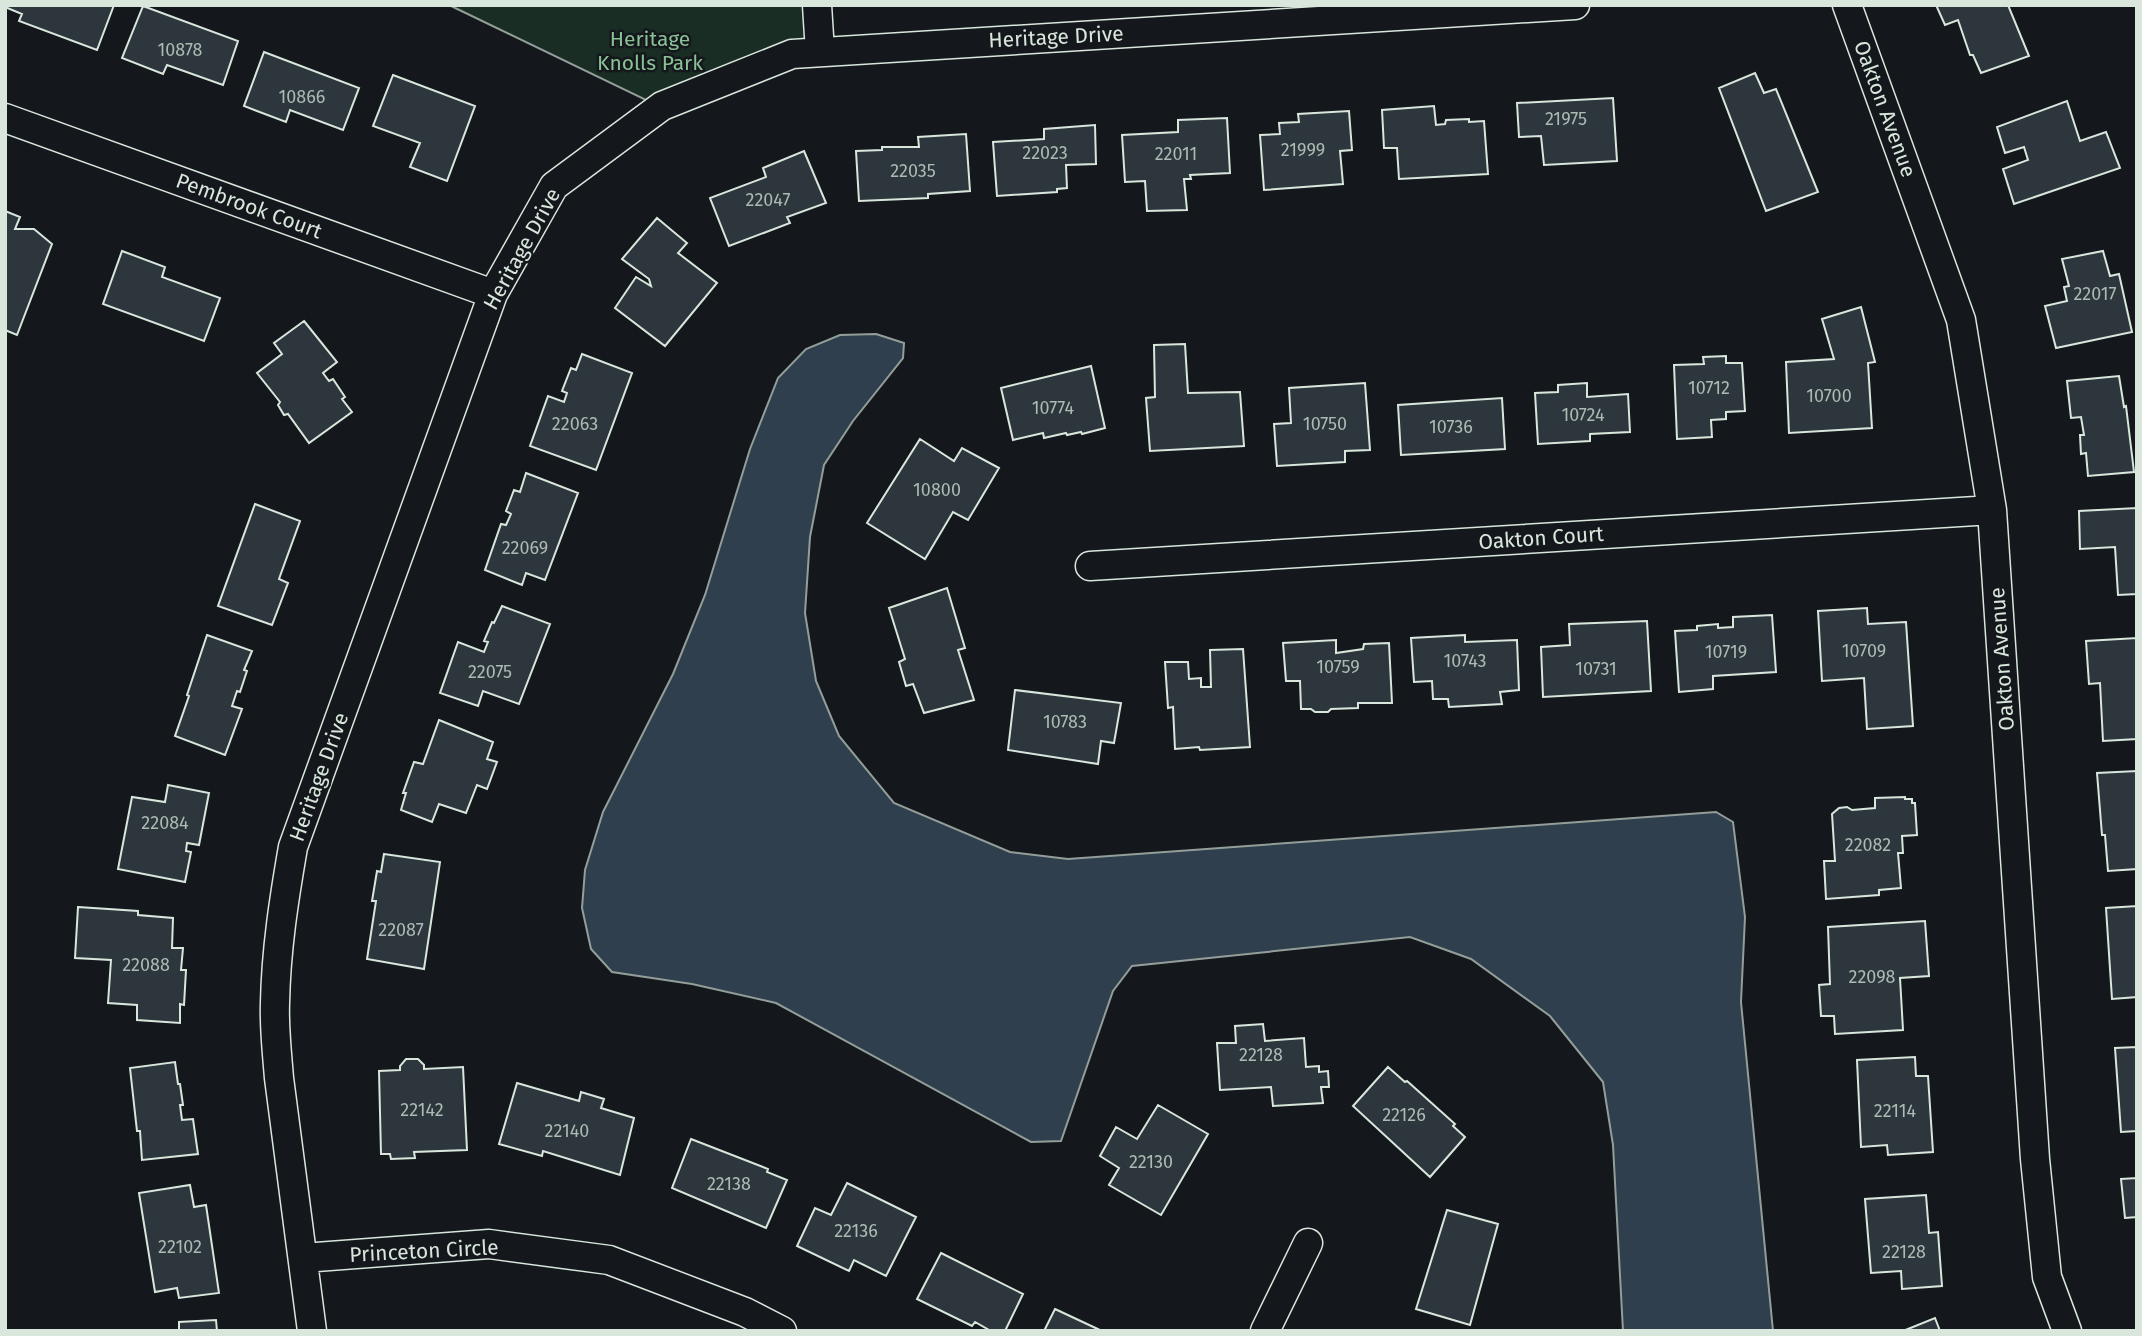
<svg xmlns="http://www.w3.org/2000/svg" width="2142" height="1336" viewBox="0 0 2142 1336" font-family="'Fira Sans',sans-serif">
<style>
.green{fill:#1a2d24;stroke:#939e99;stroke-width:2}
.water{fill:#2f3f4d;stroke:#939e99;stroke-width:2}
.building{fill:#2c363c;stroke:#d8e6dc;stroke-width:2}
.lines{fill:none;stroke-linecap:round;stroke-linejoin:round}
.minor-casing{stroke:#d8e6dc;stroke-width:31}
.minor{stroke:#14181c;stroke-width:28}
.labels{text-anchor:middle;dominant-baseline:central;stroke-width:5;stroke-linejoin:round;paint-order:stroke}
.number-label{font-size:18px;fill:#adbab4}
.street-label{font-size:21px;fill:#d8e6dc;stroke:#14181c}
.park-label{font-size:21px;fill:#8ac095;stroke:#14181c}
</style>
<rect width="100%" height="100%" fill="#14181c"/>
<path class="green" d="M449 5H810L815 45 648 101Z"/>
<path class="water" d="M876 334 904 343 903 358 853 421 824 465 810 537 805 613 816 681 839 736 894 803 1010 852 1068 859 1716 812 1733 822 1745 917 1741 1002 1773 1331H1623L1613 1145 1603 1082 1550 1016 1471 959 1410 937 1132 966 1113 991 1061 1141 1031 1142 776 1003 692 984 612 972 591 949 582 908 585 870 603 812 673 674 705 595 750 449 778 378 806 349 840 335Z"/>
<path class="building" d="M5 5H114L97 50 19 21 22 14 5 7Z
M1936 5H2008L2029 56 1981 73 1973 55H1970L1958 20 1945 25Z
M143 6 238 41 223 85 167 65 163 74 122 58Z
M264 52 359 88 343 130 290 110 286 122 244 106Z
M1755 73 1764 93 1776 89 1818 192 1766 211 1719 88Z
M393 75 475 106 447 181 410 167 420 143 373 126Z
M1613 98 1617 161 1544 165 1541 136 1519 137 1517 103Z
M2067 101 2080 141 2106 132 2120 168 2014 204 2003 169 2028 160 2024 147 2005 153 1997 127Z
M1434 106 1436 125 1445 124 1446 120 1469 119V122L1484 121 1488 174 1399 179 1397 148H1384L1382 110Z
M1349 111 1352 150 1340 151 1343 184 1264 190 1260 135 1280 134 1279 123 1299 122 1298 114Z
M1227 118 1230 173 1190 175 1191 179H1184L1187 210 1147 211 1145 181 1125 182 1122 135 1178 132V120Z
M1095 125 1096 164 1066 165 1067 188 1057 189V192L997 196 993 142 1044 139V129Z
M966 134 970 191 928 194V198L859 201 856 151 882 150V147H919L918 137Z
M804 151 826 203 787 217 790 223 729 246 710 198 766 177 763 168Z
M5 211 20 217 15 229H34L52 244 17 335 5 330Z
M657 218 687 243 678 253 717 283 665 346 615 308 636 277 651 286 649 279 622 259Z
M122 251 165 267 162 277 220 298 204 341 103 304Z
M2103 251 2110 276 2119 274 2132 332 2056 348 2045 306 2067 301 2064 287 2069 286 2062 259Z
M1861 307 1875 362 1868 363 1872 428 1789 433 1786 362 1834 359 1822 319Z
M304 321 337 362 323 373 329 381 333 379 345 397 342 399 352 412 309 443 288 414 284 415 278 405 280 402 257 373 282 354 274 343Z
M1185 344 1188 393 1240 392 1244 446 1150 451 1146 398 1155 397 1154 345Z
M582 354 632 373 596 470 530 446 548 396 564 402 567 393 562 391 571 368 576 370Z
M1726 356V363H1742L1745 411 1726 412V419L1711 420 1712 437 1677 439 1674 365 1704 364 1703 357Z
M1091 366 1105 428 1082 434 1081 432 1067 435 1066 433 1044 438 1043 433 1013 440 1001 388Z
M2119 376 2124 407 2126 406 2134 472 2088 476 2086 453 2081 454 2080 435H2084L2081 417 2071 418 2067 381Z
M1365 383 1370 450 1345 451V462L1277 466 1274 424 1291 423 1289 388Z
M1587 383V397L1628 394 1630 432 1590 434V441L1538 444 1535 393 1558 392V385Z
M1502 398 1505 449 1401 455 1398 405Z
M920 439 954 461 962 448 999 468 968 520 953 512 925 559 867 523Z
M526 473 578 493 545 580 526 573 522 585 485 570 501 524 506 525 511 514 506 511 514 490 520 492Z
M255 504 300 521 279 579 288 583 272 625 218 606Z
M2137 508V594L2118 595 2115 547 2080 549 2079 511Z
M947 588 965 648 958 650 974 700 924 713 913 684 906 686 899 662 905 659 889 608Z
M502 606 550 624 519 704 483 691 478 706 440 693 458 642 484 652 488 642 484 641 492 622 494 623Z
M1867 608 1868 624 1906 622 1913 726 1867 729 1864 678 1822 681 1818 611Z
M1772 615 1776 672 1713 676V689L1679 692 1675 631 1697 630V626L1718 624V628L1733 627V617Z
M1647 621 1651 691 1543 697 1541 647 1570 645 1569 624Z
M207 635 252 651 244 670 247 671 240 692 237 691 232 706 242 709 225 755 175 736 189 696 187 695Z
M1465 635V642L1517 640 1519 690 1500 692 1502 704 1449 707 1448 699H1433L1432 681 1414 682 1411 638Z
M2137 638V739L2103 741 2100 683 2089 684 2086 641Z
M1336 640V653L1363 649 1364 644 1389 643 1392 703H1358V708L1331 709 1328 712H1315L1311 709H1301L1300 681H1286L1283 643Z
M1243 649 1250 747 1200 750 1199 747 1175 749 1173 707 1168 708 1165 662H1188L1189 679 1201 678V687H1211L1210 650Z
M1015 690 1121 703 1114 743 1101 741 1098 764 1008 750Z
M439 720 493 742 487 759 497 762 487 789 477 785 466 813 439 804 432 822 401 810 406 793H403L414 762 423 764Z
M2137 771V869L2108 871 2105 835H2102L2097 773Z
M168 785 209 793 199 845 187 843 186 851 191 852 185 882 118 869 132 797 165 802Z
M1905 797V799H1912V803H1915L1917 835 1902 836 1903 853H1898L1901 888 1879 890V895L1826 899 1824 861H1835L1832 814 1839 808 1847 807 1852 810 1875 808V798Z
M384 854 440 862 424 969 367 959 376 901H372L377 871 381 872Z
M2137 906V997L2112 999 2106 908Z
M78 907 138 911V915L173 918 172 948H183L181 970H186L184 1005 180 1004V1023L137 1020V1005L108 1003 111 960 75 958Z
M1925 921 1929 976 1900 978 1903 1030 1835 1034 1834 1016H1821L1819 985 1830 984 1828 927Z
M1263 1024 1265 1041 1304 1038 1306 1067 1319 1066V1072L1328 1071 1329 1087H1321L1323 1103 1273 1106 1271 1087 1220 1090 1217 1043H1236L1235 1026Z
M2137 1047V1131L2121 1132 2115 1048Z
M1915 1057 1916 1076H1928L1933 1152 1888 1155 1887 1145 1861 1147 1857 1060Z
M406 1059H418L424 1065V1069L463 1067 467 1150 414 1152 415 1158 391 1159 390 1154H381L379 1071 400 1070V1066Z
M175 1062 178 1084H180L183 1105H180L182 1120 193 1119 198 1154 142 1160 140 1131H137L130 1068Z
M1388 1067 1405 1082 1407 1081 1455 1124 1453 1126 1465 1137 1430 1177 1353 1106Z
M517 1083 579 1101 581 1092 604 1099 601 1108 634 1118 620 1175 543 1151 542 1156 499 1144Z
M1158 1105 1208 1134 1161 1215 1109 1185 1119 1168 1100 1156 1116 1127 1137 1139Z
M691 1139 768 1169 767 1172 787 1180 766 1228 672 1188Z
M2137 1178V1217L2125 1218 2121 1179Z
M847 1183 916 1217 886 1276 854 1260 849 1271 797 1246 815 1208 831 1215Z
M190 1185 194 1207 206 1205 219 1293 179 1298 177 1288 155 1292 139 1193Z
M1926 1195 1929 1233 1938 1232 1942 1286 1902 1289 1901 1271 1871 1273 1865 1199Z
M1447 1210 1498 1224 1470 1325 1416 1309Z
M941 1253 1023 1294 1005 1331H991L975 1322 972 1326 917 1299Z
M1055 1309 1102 1331H1044Z
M1935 1318 1940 1331H1903Z
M216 1320 217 1331H179V1322Z"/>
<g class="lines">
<defs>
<path id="minor" d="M817 5 820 52
M1847 5 1961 320 1992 510 2035 1159 2047 1277 2067 1331
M5 118 493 294
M1090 566 1992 510
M303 1258 489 1244 609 1260 745 1312 782 1331
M312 1331 279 1078C277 1053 274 1028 275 1003 276 950 284 899 293 847L493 294 554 186 662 106 792 54 1575 5
M1265 1331 1308 1243"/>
</defs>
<use href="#minor" class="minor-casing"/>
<use href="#minor" class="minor"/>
</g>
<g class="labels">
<g class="number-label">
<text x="180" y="50">10878</text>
<text x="302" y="97">10866</text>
<text x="1566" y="119">21975</text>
<text x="1303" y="150">21999</text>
<text x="1045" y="153">22023</text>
<text x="1176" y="154">22011</text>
<text x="913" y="171">22035</text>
<text x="768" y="200">22047</text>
<text x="2095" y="294">22017</text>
<text x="1709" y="388">10712</text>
<text x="1829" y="396">10700</text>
<text x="1053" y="408">10774</text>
<text x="1583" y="415">10724</text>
<text x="575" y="424">22063</text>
<text x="1325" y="424">10750</text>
<text x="1451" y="427">10736</text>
<text x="937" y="490">10800</text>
<text x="525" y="548">22069</text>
<text x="1864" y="651">10709</text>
<text x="1726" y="652">10719</text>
<text x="1465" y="661">10743</text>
<text x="1338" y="667">10759</text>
<text x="1596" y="669">10731</text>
<text x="490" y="672">22075</text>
<text x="1065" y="722">10783</text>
<text x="165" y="823">22084</text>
<text x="1868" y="845">22082</text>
<text x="401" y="930">22087</text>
<text x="146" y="965">22088</text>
<text x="1872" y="977">22098</text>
<text x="1261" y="1055">22128</text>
<text x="422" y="1110">22142</text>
<text x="1895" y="1111">22114</text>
<text x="1404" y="1115">22126</text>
<text x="567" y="1131">22140</text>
<text x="1151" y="1162">22130</text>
<text x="729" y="1184">22138</text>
<text x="856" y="1231">22136</text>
<text x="180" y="1247">22102</text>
<text x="1904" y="1252">22128</text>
</g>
<g class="street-label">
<text transform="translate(1056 37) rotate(-3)">Heritage Drive</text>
<text transform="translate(1885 109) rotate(70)">Oakton Avenue</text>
<text transform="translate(249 206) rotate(20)">Pembrook Court</text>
<text transform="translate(522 249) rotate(-61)">Heritage Drive</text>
<text transform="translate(1541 538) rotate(-4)">Oakton Court</text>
<text transform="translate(2002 659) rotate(-94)">Oakton Avenue</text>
<text transform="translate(319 777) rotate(-70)">Heritage Drive</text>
<text transform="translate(424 1251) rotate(-3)">Princeton Circle</text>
</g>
<g class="park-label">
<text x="650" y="39">Heritage<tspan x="650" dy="24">Knolls Park</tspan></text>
</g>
</g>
<rect width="2142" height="1336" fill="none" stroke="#d8e6dc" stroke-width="14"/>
</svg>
